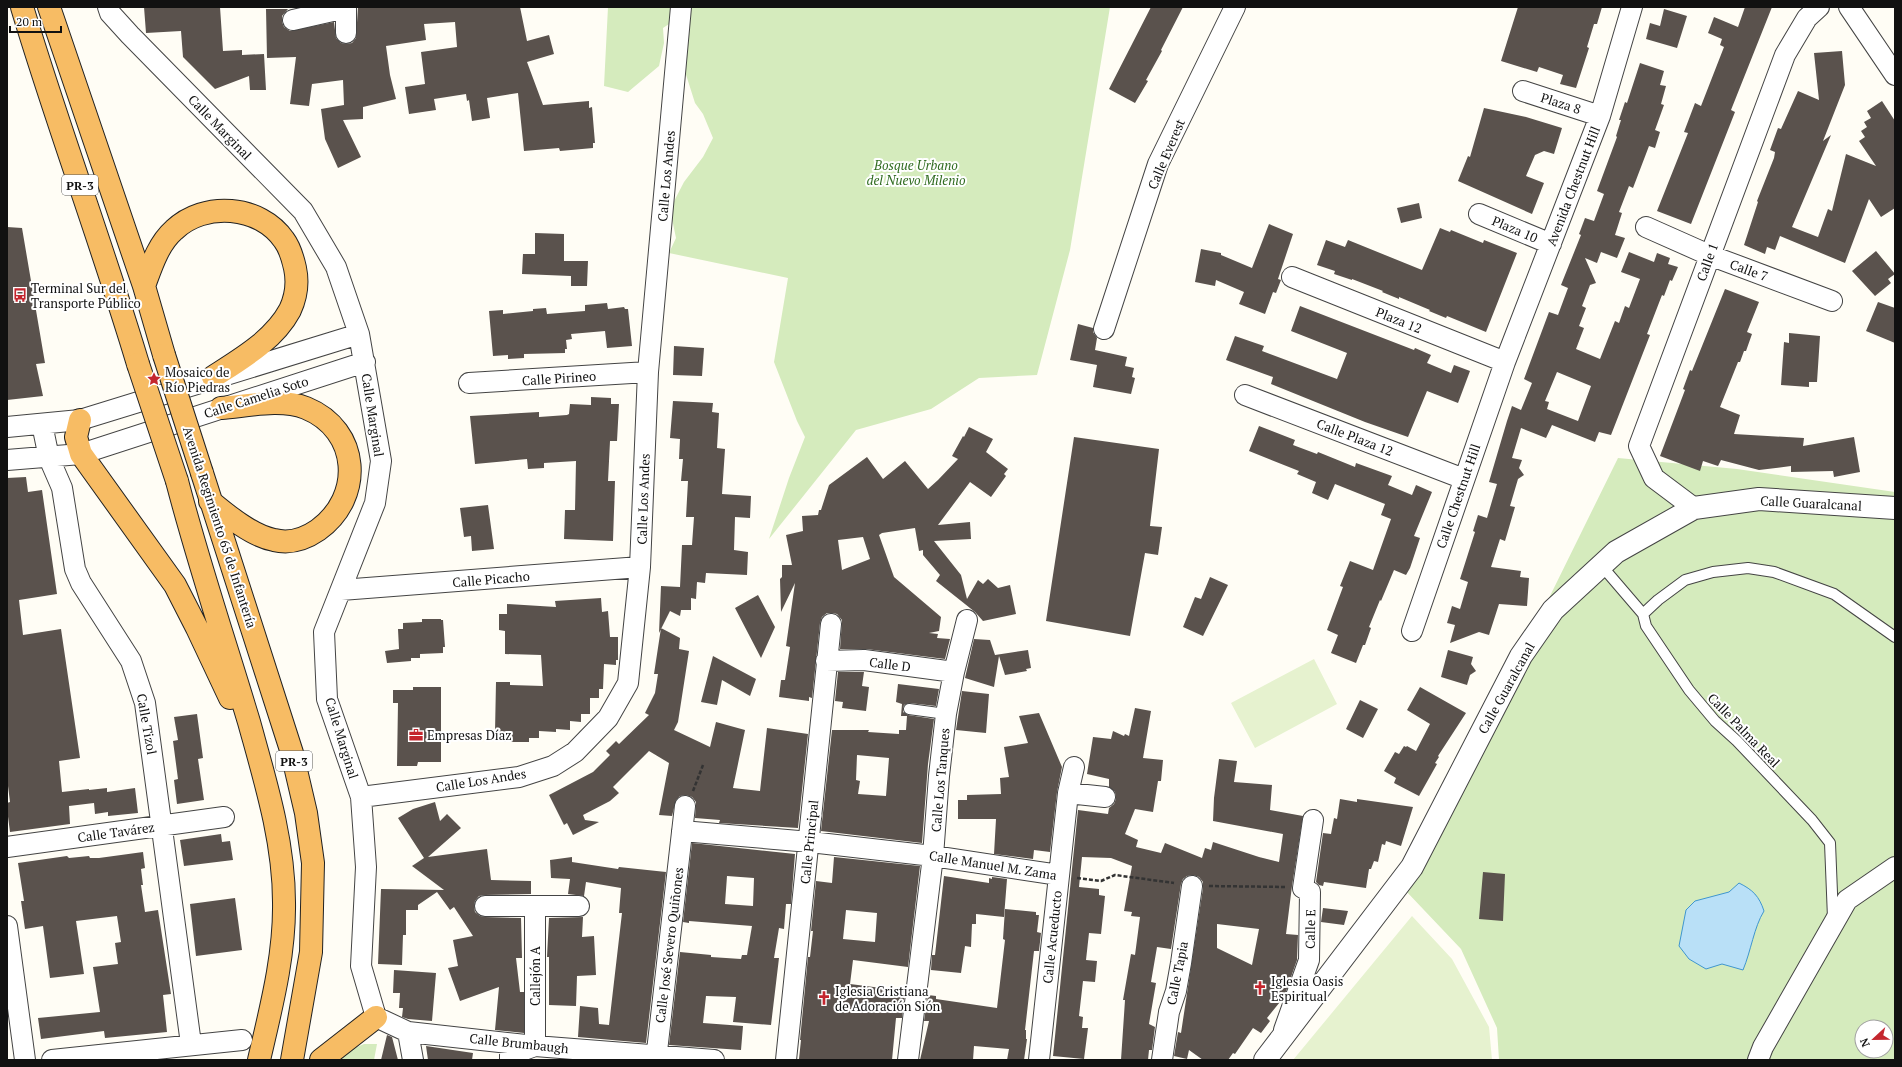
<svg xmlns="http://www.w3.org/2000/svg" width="1902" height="1067" viewBox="0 0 1902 1067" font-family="'PT Serif',serif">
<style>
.green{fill:#d5ebbd;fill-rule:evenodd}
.pitch{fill:#e6f2cf}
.water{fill:#b9e0f7;stroke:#3f96cf}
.building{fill:#5a524d;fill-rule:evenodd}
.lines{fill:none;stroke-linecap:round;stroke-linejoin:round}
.service-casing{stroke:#444;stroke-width:12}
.minor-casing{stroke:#444;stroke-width:22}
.tertiary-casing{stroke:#444;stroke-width:24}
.trunk-casing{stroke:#222;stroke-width:24}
.path{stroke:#333;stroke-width:2.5;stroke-dasharray:4 2;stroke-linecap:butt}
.service{stroke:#fff;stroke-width:10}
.minor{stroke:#fff;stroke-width:20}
.tertiary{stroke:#fff;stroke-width:22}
.trunk{stroke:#f7bc64;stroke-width:22}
.trunk-bridge-casing{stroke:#222;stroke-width:24;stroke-linecap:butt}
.trunk-bridge{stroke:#f7bc64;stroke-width:22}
.labels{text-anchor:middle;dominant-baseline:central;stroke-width:4;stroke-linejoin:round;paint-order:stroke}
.shield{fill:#fff;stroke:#585858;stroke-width:1}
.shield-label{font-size:12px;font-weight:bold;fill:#111}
.street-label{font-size:13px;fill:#111;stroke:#fff}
.park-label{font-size:13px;font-style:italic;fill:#2f6b1f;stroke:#fff}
.poi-label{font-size:13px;fill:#111;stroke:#fff;text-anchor:start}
</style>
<rect width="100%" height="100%" fill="#fffdf5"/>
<path class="green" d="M608 7H1110L1070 250 1037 375 979 378 931 409 856 430 769 539 789 478 805 437 797 421 774 362 788 278 669 253 676 238 670 209 684 182 703 157 713 138 703 114 695 103 682 62 675 20 663 28 664 43 659 66 628 92 604 86Z
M1618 458 1737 469 1895 492V1060H1499L1497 1028 1461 949 1405 890ZM1862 1027H1886V1051H1862Z
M364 1044H377L374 1060H338L350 1050Z"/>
<path class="pitch" d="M1314 659 1337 704 1255 748 1231 703Z
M1412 916 1452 959 1489 1027 1492 1060H1293Z"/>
<path class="water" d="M1739 883C1753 890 1759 896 1764 911 1754 927 1751 951 1743 970L1722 964 1706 969 1689 959 1679 946 1686 910 1695 901 1729 892Z"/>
<path class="building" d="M144 7H220L223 51 242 50V55L264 54 266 90H250L249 76 215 89 183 57 181 31 146 33Z
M358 7H520L527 41 549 35 554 54 527 62 543 105 589 101V108L592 107 595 143H593V148L560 151 559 148 524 151 518 93 487 98 490 118 472 121 469 100 467 101 466 94 434 99 436 110 409 114 405 87 425 84 421 52 457 47 455 22 424 24 426 40 386 46 390 75 396 99 363 107V119L343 120 361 157 338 168 325 139 321 109 344 105 343 80 312 84 309 106 290 104 296 57 267 58 266 9H288L282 16V22L284 27 290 31 334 22 336 38 341 43 346 44 352 43 356 38Z
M1151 7H1183L1161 50 1162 51 1146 80 1148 81 1135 103 1109 89Z
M1518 7H1602L1597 24H1594L1587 47 1589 48 1576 88 1560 84 1563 75 1539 67 1537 72 1501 61Z
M1745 7H1772L1731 110 1735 112 1691 224 1657 211 1688 133 1684 132 1695 103 1701 106 1724 47 1720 45 1722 39 1708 33 1714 17 1738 27Z
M1664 9 1687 16 1677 48 1646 39 1650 23 1660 26Z
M1842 51 1845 85 1823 141 1831 135 1792 227 1818 237 1828 209 1832 211 1846 154 1876 166 1859 141 1865 137 1861 131 1867 127 1864 122 1871 118 1867 111 1882 101 1895 121V208L1881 217 1869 199 1845 263 1780 236 1775 250 1767 247 1765 254 1744 245 1758 202 1757 201 1774 158 1775 152 1770 150 1778 128 1781 129 1798 91 1819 100 1814 53Z
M1640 63 1664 71 1660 85 1666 86 1661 104 1664 105 1655 130 1660 132 1655 148 1649 146 1633 188 1629 186 1619 212 1622 213 1615 235 1625 238 1617 258 1601 252 1597 263 1585 258 1596 283 1590 285 1582 306 1586 308 1579 326 1584 328 1576 349 1600 359 1615 321 1619 323 1625 306 1629 308 1640 279 1621 272 1629 252 1654 262 1657 253 1670 258 1668 264 1678 267 1672 281 1670 280 1664 296 1662 295 1647 334 1650 335 1611 435 1599 432 1595 442 1552 425 1546 438 1521 428 1512 458 1522 460 1519 468 1524 475 1518 479 1510 506 1515 507 1505 541 1500 539 1491 567 1521 571 1520 577 1529 578 1527 606 1499 604 1489 635 1479 632 1450 643 1455 625 1447 623 1452 606 1460 609 1468 582 1460 579 1475 532 1473 531 1478 515 1487 518 1497 484 1489 482 1507 421 1512 406 1521 410 1532 383 1524 379 1549 312 1558 315 1568 288 1561 285 1581 235 1579 234 1585 218 1594 221 1604 194 1597 191 1617 137 1616 136 1621 120H1619L1625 102 1627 103ZM1557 372 1591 386 1578 421 1547 409 1549 402 1545 401Z
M1484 108 1526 117 1562 128 1554 154 1544 151 1535 155 1526 176 1544 183 1532 214 1458 181 1468 156 1470 157Z
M1419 203 1422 218 1401 223 1397 208Z
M1269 224 1293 234 1278 279 1281 280 1276 293 1273 292 1265 314 1239 304 1244 292 1216 280 1215 286 1195 282 1201 249 1221 253V255L1252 268Z
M7 227 22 228 45 363 36 364 43 396 7 400Z
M1440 228 1450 232 1451 230 1483 243 1484 240 1517 253 1486 332 1447 316 1446 318 1429 311 1430 310 1399 297V299L1382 292 1383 291 1352 279V280L1334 274 1335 271 1317 265 1326 240 1345 247 1348 240 1422 270Z
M535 233 564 234V261H588L587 286H571V276L522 274 523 254H535Z
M1876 251 1895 274 1888 279 1891 283 1875 296 1852 271Z
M1725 289 1759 302 1747 332 1752 334 1746 351H1744L1740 362H1738L1720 407 1740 415 1734 434 1804 438 1803 446 1854 437 1860 472 1834 477 1833 471 1791 472V466L1759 470 1721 460 1718 466 1703 461 1700 471 1660 456 1685 390 1683 389 1690 370 1692 371Z
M1878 302 1895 308V343L1866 331Z
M607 303 608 309 624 307 625 309H628L632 346 607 348 605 331 571 334 572 339 566 340 567 349H565V353L524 354V358L508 359V355L493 356 489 311 503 310V314L533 311V309L546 308 547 314 585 311V305Z
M1300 306 1414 350 1415 348 1431 355 1427 363 1451 373 1454 365 1470 371 1458 403 1427 391 1408 437 1365 422 1271 384 1273 377 1226 360 1235 336 1264 346 1262 351 1337 379 1347 353 1291 331Z
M1078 324 1093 328V332L1097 338 1095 350 1127 357 1125 366 1134 368 1132 377 1135 378 1131 394 1093 387 1097 365 1070 360Z
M1789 333 1820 336 1817 382H1809V387L1781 385 1784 342 1789 343Z
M674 346 704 348 702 376 673 375Z
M591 397 611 398V404H619L617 441H610L608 481H615L613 541 564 539 565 510H575L576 461 544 463V468L528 469 527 459 475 464 470 416 539 412V417L567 415 569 414 570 404 591 405Z
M673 401 713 403 712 412 719 413 717 448 725 449 722 494 751 496 750 518 735 517 734 550 748 552 747 575 706 573 705 583 697 582 696 599 691 598V610H681L680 616 670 611 659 633 661 586 680 587 682 545H692L694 517H686L688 481H681L683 459H679L680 439 670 438Z
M1259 426 1295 440 1293 445 1317 454 1318 452 1355 467 1356 463 1392 476 1388 485 1412 495 1416 485 1432 492 1414 536 1420 538 1410 568 1406 575 1394 570 1381 601 1380 600 1369 627 1371 628 1365 645H1363L1356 663 1331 653 1338 635 1327 630 1343 587 1340 586 1350 561 1373 570 1391 519 1381 515 1385 504 1335 484 1328 500 1312 493 1316 482 1297 474 1299 471 1249 451Z
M969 427 993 439 986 452 1008 469 1004 474 1006 476 991 497 970 482 938 525 970 522 971 539 934 541 961 575 967 599 978 580 983 584 988 579 998 588 1010 585 1016 614 983 621 975 612 936 581 940 575 923 555V550L919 551 915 528 882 533 879 535 894 577 941 617 939 631 929 633 938 634 937 638 950 639 945 659 866 649H840L842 620 837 614 832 613H827L822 617 820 623 812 698 809 697V701L779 697 781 680H785L790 647 786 646 795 583 781 612 780 579 782 577V565H792L786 535 803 531 802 516 818 515 819 510H821L829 485 867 457 883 479 905 461 928 489 938 480 958 459 952 456 963 436 964 437ZM863 537 870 559 842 570 838 540Z
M1074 437 1159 449 1150 526 1162 527 1158 555 1145 553 1130 636 1046 621Z
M26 477 28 492 42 490 57 594 19 600 23 635 61 629 80 758 59 761 62 792 89 789V790L107 788V792L135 788 138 813 108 816V812L95 814 94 803 69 806 70 824 10 832 7 809V803L10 802 7 778V478Z
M488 505 494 549 472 551 471 536 464 537 460 508Z
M1210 577 1228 585 1203 636 1183 627 1195 597 1201 599Z
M758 595 775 627 761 658 735 608Z
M601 598 602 612 608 611 610 637H618V660H616V665L604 664 603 689H599V698H590V714H581V722L570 721V730L556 729V732L539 731V738H529V742H504L505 732H495L496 682H510V685L543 686 541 655 505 654V631L499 630V614H507V604L556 607 555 601Z
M422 619H441V620H443L445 647H443V653L420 654V658H411V661L387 663 385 651 399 649 398 629H403V623L422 622Z
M661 628 680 638 679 649 689 651 678 722 674 730 710 747 716 722 745 730 733 788 760 791 767 728 808 734 798 828 719 823 720 820 695 818 696 802 692 797 686 795 680 796 676 800 672 816 659 815 669 763 649 751 613 787 619 793 610 801 583 815 585 820 599 822 573 835 567 823 564 825 549 795 593 772 610 755 606 751 616 741 619 744 649 715 645 713 655 693 658 674H654Z
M974 639 990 640 995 655 1028 650 1031 668 1026 669 1027 671 1005 675 999 656 994 687 965 678Z
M1448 650 1473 657 1471 664 1476 671 1470 675 1467 685 1441 677Z
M713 656 756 679 750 696 722 680 717 705 701 702Z
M838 672H864L862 686 869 687 866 711 842 708 843 702 835 701Z
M898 684 939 689 936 706 909 703 904 705 903 709V712L908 715 934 719 928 764 922 843 821 831 832 730H869L868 732 899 734V730H906L907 716H901L902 704 896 702ZM857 755 889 758 886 796 858 794 860 781 856 780Z
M413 687H441V762H418L417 766H397L398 703H393V690H413Z
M1420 687 1466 713 1438 756 1439 757 1435 763 1437 764 1419 796 1394 783 1396 778 1384 771 1395 752 1399 754 1404 746 1406 747 1407 746 1416 751 1430 724 1407 710Z
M962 691 989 694 986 733 956 730Z
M1360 700 1378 709 1363 738 1346 729Z
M1135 708 1151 711 1143 758 1163 760 1161 781H1158L1153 812 1135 809 1125 834 1138 840 1136 847 1161 853 1165 843 1202 858 1205 848 1211 850 1213 842 1259 857 1279 862 1283 834 1213 821 1214 798 1219 759 1237 761 1234 782 1272 785 1270 810 1303 816 1292 886 1286 934 1298 935 1297 960 1284 997 1267 1018 1270 1021 1261 1033 1253 1028 1235 1054 1233 1053 1228 1060H1203L1189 1050 1187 1059 1174 1056 1178 1032 1181 1033 1203 888V882L1199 877 1193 875 1187 876 1183 879 1181 884 1171 949 1157 947 1151 982 1156 983 1149 1024 1155 1027 1152 1050H1149L1148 1060H1121L1125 1000H1123L1131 954 1135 955 1140 917 1131 916 1132 912 1124 911 1132 866 1111 858 1082 857 1079 887 1099 889V895L1105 896 1101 934 1089 933 1086 960 1097 961 1095 982 1083 981 1079 1016 1083 1017 1082 1028H1088L1084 1059 1053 1056 1078 810 1108 814 1109 808 1114 804 1116 799 1115 792 1109 787V779L1087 774 1093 737 1111 739 1113 731 1124 736 1125 734 1129 736ZM1217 924 1259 929 1252 965 1217 948Z
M1039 713 1062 767 1057 792 1050 852 1034 850 1033 859 994 854 996 819H958V800H967V795L1001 794 1000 778 1009 777 1004 747 1028 743 1019 716Z
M197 714 203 758 198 759 204 800 177 804 174 780 178 779 173 741 178 740 174 717Z
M1340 799 1357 802V799L1413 807 1401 846 1386 841 1385 845 1382 844 1378 862 1374 861 1371 869H1369L1366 888 1324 882 1323 886 1319 885 1316 882 1323 833 1331 834 1334 818 1337 819Z
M435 802 440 821 447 814 461 828 428 857 487 849 491 880 531 881V894L485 895 479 896 475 901 474 906 475 912 480 916 485 917 521 918 522 958H516L520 992H524V1033L495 1030 499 987 460 1001 448 968 458 966 453 940 473 936 454 907 450 910 437 892 418 905V910H406V935H403L402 965 378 964 381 889 444 890 412 866 424 858 398 818 413 809Z
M221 834 222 842 230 841 233 860 184 866 180 840Z
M692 843 795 854 791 904H786L784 929 779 928 774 958H779L771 1025 733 1022 736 997 706 996 703 1023 743 1026 741 1050 669 1045 680 952 711 955V957L741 959 742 955H747L752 926 689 921V923L683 922ZM727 876 754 878 753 906 725 904Z
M143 852 145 868 141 869 143 885H141L145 912 158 910 171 994 163 995 167 1032 105 1038 104 1031 41 1039 38 1018 100 1012 93 967 118 964 115 943 121 942 117 916 76 921 84 974 50 978 43 926 25 929 21 901H24L18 863 67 856 69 858 89 856 90 858H99Z
M572 857V862L618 869 619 867 666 872 646 1043 578 1037 580 1006 598 1008 599 1024 609 1025 622 913H619L621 888 586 882 584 896 568 894 570 879 551 878 550 860Z
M834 857 920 866 908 967 853 960 850 984 905 991 902 1018H896L892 1060 799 1059 801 1040H800L808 957H810L813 931H811L816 881 832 883ZM846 910 877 913 875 942 843 939Z
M1483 872 1505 874 1503 921 1479 919Z
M944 876 989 883V878L992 879V877L1007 879 1004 917 976 914V924H972L971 947 965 946 961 973 931 970 932 955H935Z
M235 898 242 950 196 956 190 904Z
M1323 908 1348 911 1344 925 1321 922Z
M1005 909 1036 912V915H1039L1037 932 1041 933 1039 951H1034L1025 1030H1026V1039H1027L1024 1060H1007L1009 1049 974 1046 973 1060H920L929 1021H924L928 995 936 996V999L997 1008 1005 940 1003 939Z
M583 917 582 937 594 936 596 975 577 976 576 1006 549 1005V957H547L549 918Z
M394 970 436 973 432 1021 408 1019 402 1017 403 1008H399L400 993H393Z
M387 1035 392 1037 398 1060H381Z
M426 1046 473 1053 472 1060H428Z"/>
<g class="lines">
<defs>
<path id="service" d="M1601 565 1643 614 1646 626 1689 690 1715 721 1737 741 1812 820 1830 843 1833 918
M1643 614 1658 600 1685 580 1713 572 1748 568 1774 572 1834 594 1895 637
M909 709 946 714"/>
<path id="minor" d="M108 7 110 13 130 35 303 211 336 267 359 334 381 461 375 503 324 632 327 699 361 797 366 867 361 966 376 1017 408 1032 535 1046 714 1060
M1849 7 1895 75
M293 20 346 8
M346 33V7
M1523 91 1600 116
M1479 214 1551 244
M1646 227 1709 255 1832 301
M1292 277 1505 362
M1104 329 1158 164 1235 7
M469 383 648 372
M1245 395 1464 479
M42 424 49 458 62 488 75 569 81 583 131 661 145 703 191 1044
M7 427 80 420 359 334
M7 460 81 454 365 362
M1694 508 1654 478 1639 446 1785 55 1807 18 1819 7
M341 590 640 567
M1412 631 1505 362 1600 116 1632 7
M826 661 864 660 954 672
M1068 793 1105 797
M361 797 519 777 553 766 575 752 608 718 628 683 640 567 648 372 681 7
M682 831 810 842 933 856 1059 875
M7 847 224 817
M485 906H579
M7 926 25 1060
M1284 1030 1309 960 1310 892 1303 888 1313 820
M408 1032 413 1060
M52 1060 242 1040
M510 1060V1055L535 1046V907
M656 1060 685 806
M786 1060 831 624
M908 1060 933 856 939 776 946 714 954 672 967 620
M1039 1060 1068 793 1074 767
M1162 1060 1169 1012 1176 991 1181 963 1192 886
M1758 1060 1763 1047 1847 900 1895 867"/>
<path id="tertiary" d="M1265 1060 1412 867 1521 656 1553 610 1616 552 1694 508 1759 499 1895 508"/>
<path id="trunk" d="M22 7C58 127 102 244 138 364
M49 7 144 286 164 355
M144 286C151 267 158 244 174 230 204 201 260 205 284 240 290 248 293 259 295 268 298 282 296 297 290 310 274 340 241 359 213 377
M80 420 76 437 81 454 175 585 197 628 230 698
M202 473 292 753 306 813 313 863 311 952 292 1060
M177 481C198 562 225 642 249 722 265 780 284 841 284 902 285 955 271 1008 259 1060
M210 501C227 515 252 536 274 540 290 544 305 539 318 530 364 497 360 430 306 408 281 398 247 406 221 408
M321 1060 376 1017"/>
</defs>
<use href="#service" class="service-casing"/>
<use href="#minor" class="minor-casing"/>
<use href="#tertiary" class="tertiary-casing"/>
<use href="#trunk" class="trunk-casing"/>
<path class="path" d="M693 791 703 765
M1077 878 1101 881 1115 875 1174 883
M1209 886 1286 887"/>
<use href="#service" class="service"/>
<use href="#minor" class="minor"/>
<use href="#tertiary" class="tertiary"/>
<use href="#trunk" class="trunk"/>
<defs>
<path id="trunk-bridge" d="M164 355 202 473
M138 364 177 481"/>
</defs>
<use href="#trunk-bridge" class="trunk-bridge-casing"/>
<use href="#trunk-bridge" class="trunk-bridge"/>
</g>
<defs>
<symbol id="bus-bare" viewBox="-9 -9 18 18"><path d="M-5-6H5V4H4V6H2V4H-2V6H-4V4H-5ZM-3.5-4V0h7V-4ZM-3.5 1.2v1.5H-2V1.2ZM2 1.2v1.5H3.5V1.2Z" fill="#c4262e" stroke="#fff" stroke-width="2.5" paint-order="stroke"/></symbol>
<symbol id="sight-bare" viewBox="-9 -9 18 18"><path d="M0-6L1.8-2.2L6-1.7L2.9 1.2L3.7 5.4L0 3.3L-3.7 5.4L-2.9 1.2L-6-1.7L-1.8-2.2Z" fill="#c4262e" stroke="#fff" stroke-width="2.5" paint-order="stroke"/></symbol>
<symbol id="office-bare" viewBox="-9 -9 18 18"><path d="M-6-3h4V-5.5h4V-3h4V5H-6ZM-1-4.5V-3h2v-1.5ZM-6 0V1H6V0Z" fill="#c4262e" stroke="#fff" stroke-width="2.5" paint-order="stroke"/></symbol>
<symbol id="church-bare" viewBox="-9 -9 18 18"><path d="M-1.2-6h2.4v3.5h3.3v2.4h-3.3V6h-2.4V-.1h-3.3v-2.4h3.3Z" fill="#c4262e" stroke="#fff" stroke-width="2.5" paint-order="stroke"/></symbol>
</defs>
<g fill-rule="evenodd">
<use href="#bus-bare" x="10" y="285" width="20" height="20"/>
<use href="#sight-bare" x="144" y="369" width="20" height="20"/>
<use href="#office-bare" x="406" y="725" width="20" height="20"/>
<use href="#church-bare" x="1250" y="978" width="20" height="20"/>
<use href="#church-bare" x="814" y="988" width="20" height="20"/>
</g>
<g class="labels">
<g class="shield">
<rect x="62" y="175" width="36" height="20" rx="3"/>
<rect x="276" y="751" width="36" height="20" rx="3"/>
</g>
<g class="shield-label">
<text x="80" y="185">PR-3</text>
<text x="294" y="761">PR-3</text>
</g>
<g class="street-label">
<text transform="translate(1561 103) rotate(18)">Plaza 8</text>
<text transform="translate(220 127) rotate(46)">Calle Marginal</text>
<text transform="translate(1166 154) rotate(-67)">Calle Everest</text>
<text transform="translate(666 176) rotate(-85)">Calle Los Andes</text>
<text transform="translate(1573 186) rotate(-69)">Avenida Chestnut Hill</text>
<text transform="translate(1515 229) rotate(23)">Plaza 10</text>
<text transform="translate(1707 262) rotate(-70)">Calle 1</text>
<text transform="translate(1749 270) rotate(20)">Calle 7</text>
<text transform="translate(1399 320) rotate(22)">Plaza 12</text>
<text transform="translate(559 378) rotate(-4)">Calle Pirineo</text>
<text transform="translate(256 397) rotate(-18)">Calle Camelia Soto</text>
<text transform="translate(373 415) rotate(81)">Calle Marginal</text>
<text transform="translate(1355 437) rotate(21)">Calle Plaza 12</text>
<text transform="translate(1458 496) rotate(-71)">Calle Chestnut Hill</text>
<text transform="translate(643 499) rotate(-88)">Calle Los Andes</text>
<text transform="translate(1811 503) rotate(3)">Calle Guaralcanal</text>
<text transform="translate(220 527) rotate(72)">Avenida Regimiento 65 de Infantería</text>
<text transform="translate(491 579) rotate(-5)">Calle Picacho</text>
<text transform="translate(890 664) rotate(7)">Calle D</text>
<text transform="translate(1506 688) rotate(-61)">Calle Guaralcanal</text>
<text transform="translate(147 724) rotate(80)">Calle Tizol</text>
<text transform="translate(1744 730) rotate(46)">Calle Palma Real</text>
<text transform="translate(342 738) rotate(73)">Calle Marginal</text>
<text transform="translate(481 780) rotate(-9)">Calle Los Andes</text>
<text transform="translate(940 780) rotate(-85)">Calle Los Tanques</text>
<text transform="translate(116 832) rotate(-8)">Calle Tavárez</text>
<text transform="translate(809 842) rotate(-84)">Calle Principal</text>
<text transform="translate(993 865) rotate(9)">Calle Manuel M. Zama</text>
<text transform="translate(1310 929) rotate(-89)">Calle E</text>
<text transform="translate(1052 937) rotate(-84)">Calle Acueducto</text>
<text transform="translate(669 945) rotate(-83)">Calle José Severo Quiñones</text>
<text transform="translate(1177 973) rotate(-79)">Calle Tapia</text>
<text transform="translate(535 976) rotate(-90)">Callejón A</text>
<text transform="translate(519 1043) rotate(6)">Calle Brumbaugh</text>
</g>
<g class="park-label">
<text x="916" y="165">Bosque Urbano<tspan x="916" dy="15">del Nuevo Milenio</tspan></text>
</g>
<g class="poi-label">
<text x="31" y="288">Terminal Sur del<tspan x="31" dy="15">Transporte Público</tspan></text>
<text x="165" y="372">Mosaico de<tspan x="165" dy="15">Río Piedras</tspan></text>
<text x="427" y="735">Empresas Díaz</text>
<text x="1271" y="981">Iglesia Oasis<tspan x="1271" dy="15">Espiritual</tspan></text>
<text x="835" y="991">Iglesia Cristiana<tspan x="835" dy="15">de Adoración Sión</tspan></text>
</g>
</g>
<rect width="1902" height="1067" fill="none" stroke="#111111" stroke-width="16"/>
<g transform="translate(1874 1039) rotate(248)"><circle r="19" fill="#ffffff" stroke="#a0a0a0"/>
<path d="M0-3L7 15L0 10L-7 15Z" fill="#c4262e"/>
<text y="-6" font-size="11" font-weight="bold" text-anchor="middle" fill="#111111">N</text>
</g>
<path d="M10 26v6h51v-6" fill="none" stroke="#111111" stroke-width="2"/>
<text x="16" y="26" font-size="12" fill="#111111" stroke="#ffffff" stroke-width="3" paint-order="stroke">20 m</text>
</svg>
